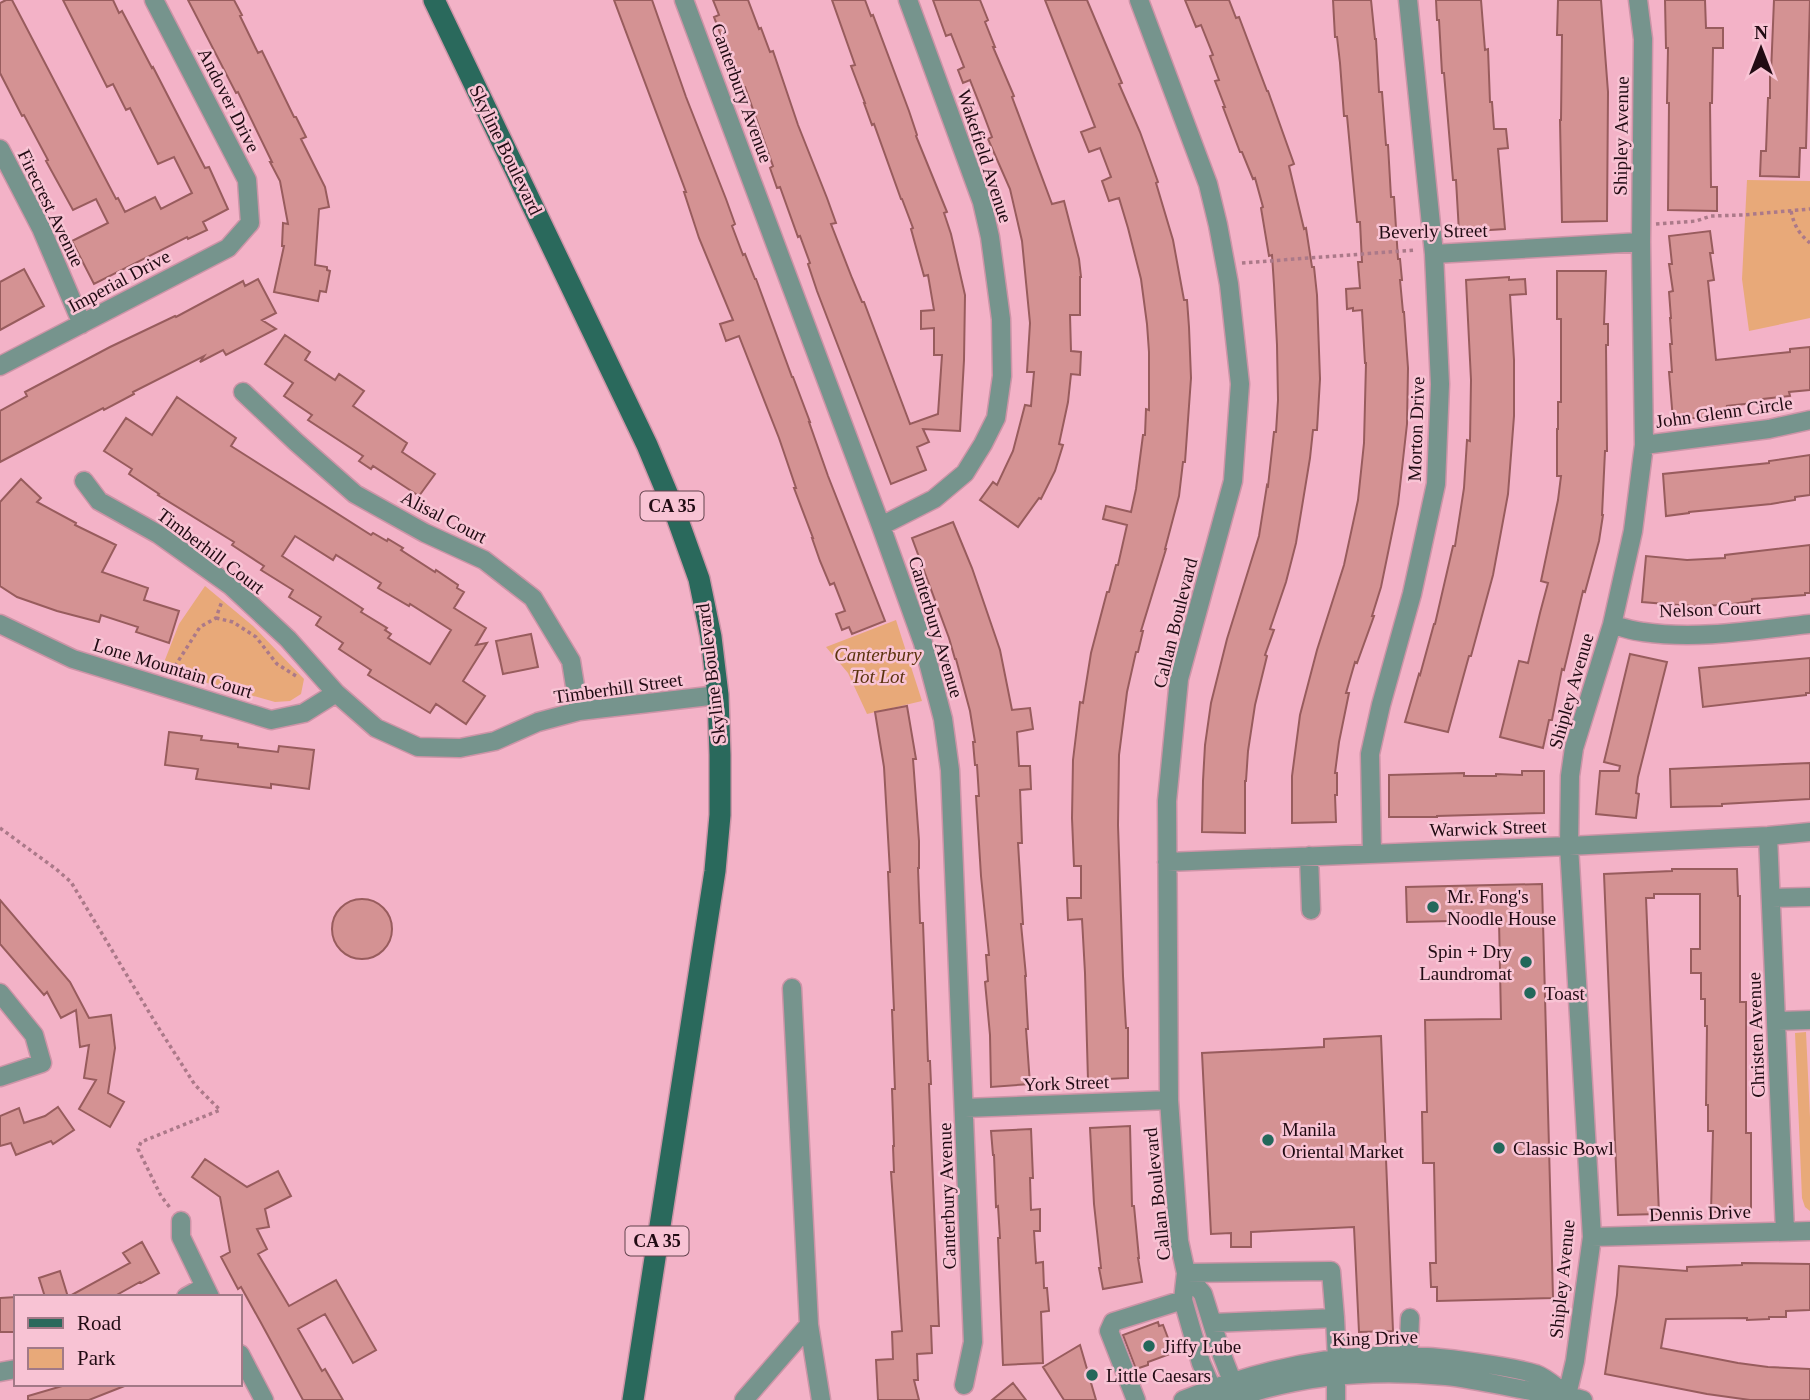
<svg xmlns="http://www.w3.org/2000/svg" width="1810" height="1400" viewBox="0 0 1810 1400" font-family="Georgia,serif">
<style>
.green{fill:#e8a979}
.building{fill:#d49293;stroke:#985c5d;stroke-width:2;fill-rule:evenodd}
.lines{fill:none;stroke-linecap:round;stroke-linejoin:round}
.minor-casing{stroke:#cd94a7;stroke-width:21}
.major-casing{stroke:#cd94a7;stroke-width:24}
.path{stroke:#ab7989;stroke-width:3.5;stroke-dasharray:3.5 3.5;stroke-linecap:butt}
.minor{stroke:#76948d;stroke-width:18}
.major{stroke:#2a695c;stroke-width:21}
.poi-dot{fill:#23685b;stroke:#f8c3d4;stroke-width:2.5}
.labels{text-anchor:middle;dominant-baseline:central;stroke-width:5;stroke-linejoin:round;paint-order:stroke}
.shield{fill:#f8c3d4;stroke:#62424d;stroke-width:2}
.shield-label{font-size:18px;font-weight:bold;fill:#210b13}
.street-label{font-size:19px;fill:#210b13;stroke:#f8c3d4}
.park-label{font-size:19px;font-style:italic;fill:#5b330e;stroke:#f8c3d4}
.poi-label{font-size:19px;fill:#210b13;stroke:#f8c3d4;text-anchor:start}
</style>
<rect width="100%" height="100%" fill="#f3b2c7"/>
<path class="green" d="M1747 180 1810 181V318L1749 331 1742 279Z
M205 586 253 626 304 679 301 694 290 701 275 702 161 670 179 624Z
M896 620 922 701 867 714 848 673 826 647Z
M1806 1032 1810 1118V1211L1805 1207 1802 1198 1795 1033Z"/>
<path class="building" d="M6 0H12L116 199 118 198 125 212 155 197 161 209 192 193 174 157 158 164 130 108 126 110 113 84 107 87 63 0H113L119 13 122 11 152 68 153 67 205 168 209 167 228 209 203 222 207 230 188 239 187 237 94 284 72 241 108 223 96 199 73 210 46 161 48 160 24 115 22 116 0 73V3Z
M188 0H234L242 15 240 16 258 53 262 51 294 117H296L306 137 301 139 325 187 329 207 319 209 315 265 327 267V270L330 271 326 292 320 291 318 301 274 292 284 246H282L283 223 288 224 280 181 270 162H272L238 92 236 93Z
M614 0H652L686 97 726 199 735 224 732 226 743 255 745 254 755 279H756L792 377H793L810 422H809L828 476 885 621 852 634 849 627 842 630 836 614 845 611 834 583 830 585 820 561 812 538H813L794 488H796L779 438 739 336 726 341 720 324 733 320 699 238 684 192H686Z
M713 0H748L759 29 761 28 770 52 773 51 798 125 827 198 836 223 831 224 852 278 862 302H864L910 424 938 414 942 355H934V328L921 329V311L934 310 928 275 924 276 911 229 913 228 902 199H901L874 124 872 125 864 103H865L851 66 855 65 832 0H865L871 16 873 15 909 111 917 135 916 136 947 212 944 213 951 234 965 295 964 360 960 431 923 429 929 442 917 447 926 470 891 484 817 291 808 264 810 263 800 236 798 237 780 187 777 188 770 168 773 166 745 87H743L725 37 722 38 714 17 719 15Z
M933 0H980L988 20 985 22 995 47H993L1014 96 1012 97 1052 204 1064 201 1079 259 1081 277H1080V315H1070L1071 351 1081 352 1080 375 1071 374 1068 402 1059 444 1063 445 1055 471 1041 499 1039 498 1018 527 980 500 993 482 997 485 1013 451 1025 405 1031 406 1034 372H1027L1030 323 1022 241 1010 189 988 139 992 137 983 113 970 80 963 83 958 70 964 67 951 34 946 36Z
M1045 0H1087L1122 83 1119 84 1140 132 1158 182 1156 183 1173 240 1184 300H1187L1189 327 1191 378 1185 462H1183L1179 496 1165 549H1166L1141 631H1143L1138 652H1136L1127 692 1119 755 1118 825 1123 976 1126 1028H1128V1078L1088 1080 1085 973 1082 919 1068 920 1067 898H1081V866H1074L1072 818 1073 760 1080 702 1083 703 1091 653 1107 592H1109L1116 565H1118L1127 525 1103 519 1106 506 1131 512 1136 489 1143 435H1145L1146 409 1149 410V352L1147 324 1141 279 1128 228 1119 198 1109 201 1102 181 1111 177 1100 148 1089 152 1081 132 1095 127Z
M1185 0H1229L1236 18 1239 17 1267 91H1268L1294 164 1289 166 1304 229 1306 228 1312 267H1314L1317 295 1320 379 1317 430H1313L1310 458 1296 543 1286 582 1270 629 1274 630 1265 655 1267 656 1255 705 1248 751 1246 781H1245V833L1202 832 1203 781 1205 745 1211 703 1227 639 1259 536 1267 485 1268 486 1274 432H1276L1278 400 1277 345 1274 285 1272 255 1269 256 1261 208 1263 207 1255 178 1253 179 1242 152H1240L1223 107H1225L1215 81 1219 80 1210 56 1213 55 1201 25 1196 27Z
M1333 0H1371L1375 39H1376L1379 92H1382L1386 145H1388L1391 197H1394L1398 259H1400L1402 280H1400L1403 312H1404L1408 368 1407 424 1398 504 1381 587 1372 616H1374L1357 663 1355 662 1346 693H1349L1339 742 1335 773H1337V795H1335L1336 822 1292 823V776L1300 715 1317 650 1344 565 1358 500 1364 443 1366 363H1365L1362 310 1353 311V308L1347 309 1346 289 1360 288 1358 262H1362L1360 222H1357L1347 116H1344L1340 63 1337 37H1335Z
M1436 0H1481L1485 50 1488 49 1490 102H1492L1494 129H1506L1508 148 1498 149 1505 229 1459 232 1456 180H1453L1444 73H1442L1439 20H1437Z
M1558 0H1601L1608 92 1607 221 1562 222 1560 120H1561L1562 35H1557Z
M1665 0H1705L1706 28H1723V48H1713L1712 103H1710L1711 187H1717V211L1668 210 1669 103H1667L1668 48H1666Z
M1774 0H1810L1806 148H1800L1799 177 1760 176 1761 151H1766L1768 98H1770V73H1771Z
M1710 231 1713 253H1710L1714 280 1708 281 1716 360 1790 352V349L1810 347V390L1789 392 1790 396 1763 399V402L1727 406 1728 415 1673 420 1669 372H1672L1670 344H1672L1670 318H1671L1669 292 1673 291 1669 264H1672L1669 236Z
M24 269 44 306 0 330V282Z
M1557 271H1606L1604 324H1608V345H1606L1607 451H1605L1602 515H1603L1599 541 1585 592 1583 591 1564 670 1562 669 1552 720H1549L1543 748 1500 737 1519 661 1528 663 1540 613 1548 583 1541 581 1558 500 1561 476H1557V429H1558V402H1561V319H1557Z
M1509 277V280L1525 279 1526 294 1510 295 1514 360V416L1508 494 1493 575 1471 656H1469L1448 732 1405 722 1419 674 1420 675 1434 624H1435L1453 546H1455L1464 488 1467 440 1470 441 1471 380 1466 280Z
M258 279 276 313 262 320 276 329 226 355 223 350 200 362 204 356 133 392 134 394 104 410 103 408 0 462V411L27 396 25 392 110 347 175 316 176 317 243 281 245 286Z
M285 335 310 352 305 360 335 380 339 374 364 391 353 406 407 443 402 452 435 474 419 496 373 466 371 469 359 461 363 456 308 420 312 415 284 396 293 383 265 364Z
M177 397 236 438 231 446 371 535 373 533 387 541 388 539 403 548 401 550 435 572 436 570 458 585 457 588 464 592 454 608 486 628 476 645 487 643 463 681 485 696 466 724 436 704 430 713 368 675 371 670 339 649 343 643 316 625 321 617 289 597 293 590 261 570 264 566 232 545 234 542 158 495 159 494 129 474 132 469 104 451 126 418 152 435ZM295 536 333 560 336 555 381 583 378 588 409 606 410 604 451 630 430 664 388 638 391 634 385 630 387 628 361 612 363 609 282 556Z
M1810 455V495L1795 497V500L1771 504 1689 512V513L1666 516 1663 474 1769 463V461Z
M21 479 41 498 37 502 76 523 75 525 116 545 102 572 148 588 144 600 179 611 169 643 136 632 138 627 101 615 99 622 57 611 17 597 0 586V502Z
M953 522 972 568 1000 650 1012 710 1030 708 1033 729 1017 732 1019 766H1030L1031 789 1020 790 1022 843H1018L1023 924H1021L1026 976H1025L1028 1029H1026L1030 1084 991 1087 990 1035 985 982 988 981 986 955H989L981 876 976 796H979L977 765H975L973 742H975L970 711 956 659H955L949 638 912 538Z
M1810 545V593H1805V595L1752 599V601L1726 605 1691 606 1642 602 1646 556 1687 560 1725 558V555Z
M531 634 538 667 503 674 496 641Z
M1630 654 1667 662 1638 777 1636 793 1639 794 1636 818 1596 814 1600 771H1619L1620 766 1604 762Z
M1810 658V693H1806V695L1703 707 1699 668Z
M907 706 916 759H913L919 841V868H918L920 923H923L928 1061H930L931 1084H929L930 1110 939 1326H931L932 1353 917 1354 918 1380H914L919 1400H878L876 1360 893 1359 892 1332 902 1331 891 1172H894L893 1146H894L892 1089H895L892 1010H894L888 872H890L884 767 875 712Z
M169 732 202 736 201 740 238 744V747L278 752 279 746 314 750 309 789 271 784V788L196 779 198 769 165 765Z
M1810 763V799L1722 804V806L1671 807 1670 769Z
M1522 771H1544V813L1437 816V817H1389V775L1464 773V776H1496V774L1522 775Z
M1672 869H1737L1738 896H1740V1002H1746V1133H1751V1211L1711 1212 1713 1131H1708V1105H1706L1707 1026H1705V999H1701V973H1691V949H1700V894H1654V898H1646L1659 1214 1618 1215 1604 874 1672 871Z
M1542 884 1553 1298 1437 1301V1287H1431L1430 1263H1436L1434 1163H1423L1422 1112H1427L1425 1020 1501 1019 1499 920 1407 922 1406 887Z
M332 929a30 30 0 1 1 60 0a30 30 0 1 1-60 0Z
M0 900 70 982 89 1018 111 1015 115 1048 108 1093 124 1102 110 1127 79 1109 96 1080 84 1078 89 1045 80 1047 76 1010 61 1018 47 992 44 995 0 944Z
M1381 1036 1393 1331 1359 1332 1354 1227 1251 1232V1247H1231V1233L1211 1234 1202 1053 1324 1047V1039Z
M58 1107 74 1130 53 1144 51 1141 16 1155 11 1143 0 1146V1116L19 1108 24 1123 45 1116Z
M1130 1126 1132 1206H1134L1139 1258H1138L1142 1282 1103 1289 1099 1268H1101L1094 1204 1090 1128Z
M1031 1129 1033 1178H1030L1031 1210 1040 1209V1231H1034L1036 1263 1043 1262 1044 1288H1047L1049 1311 1041 1312 1043 1363 1003 1365 998 1238H1000L998 1206 996 1207 994 1155H993L991 1131Z
M205 1159 247 1187 278 1171 291 1196 265 1209 269 1227 257 1229 267 1249 258 1254 289 1306 336 1280 376 1350 353 1363 325 1314 298 1329 322 1371 325 1369 343 1400H303L260 1321 241 1287 238 1289 221 1257 230 1252 220 1197 192 1177Z
M142 1242 159 1273 141 1283 140 1282 113 1297H45L39 1278 60 1271 68 1297 130 1263 123 1253Z
M1742 1263 1810 1264V1310L1786 1311V1317H1769V1319L1747 1320V1318L1666 1319 1661 1348 1738 1363 1768 1367 1810 1369V1400H1750L1707 1394 1605 1374 1617 1295 1619 1266 1687 1271V1267L1742 1265Z
M16 1297V1332H0V1298Z
M1158 1322 1159 1326 1163 1325 1171 1346 1167 1347 1170 1354 1148 1362V1365L1136 1369 1123 1335Z
M1080 1345 1096 1400H1064L1043 1367Z
M1013 1383 1026 1400H992Z
M69 1384H127V1385L89 1400H28V1396Z"/>
<g class="lines">
<defs>
<path id="minor" d="M684 0 881 526 923 643 943 719 950 770 973 1342 964 1385
M1139 0 1208 184 1218 225 1229 284 1240 384 1233 481 1179 679 1167 801 1169 1100 1179 1241 1186 1273 1183 1300 1201 1363 1217 1400
M0 149 41 228 82 324
M1434 254 1641 242
M0 366 228 248 250 223 247 180 154 0
M243 392 296 442 355 494 425 533 484 560 533 598 571 661 579 711
M1644 445 1769 429 1810 420
M84 481 99 501 158 534 231 586 288 639 336 693 376 728 418 747 460 748 495 741 538 722 579 711 718 695
M881 526 934 499 965 473 983 444 996 418 1002 376 1001 319 990 237 982 202 908 0
M0 624 73 659 271 720 304 713 336 693
M1612 625C1622 627 1633 631 1643 632 1698 640 1755 630 1810 624
M1768 836 1785 1231
M1372 854 1370 754 1381 705 1412 594 1436 484 1440 384 1434 254 1408 0
M1309 856 1311 910
M1167 862 1569 846 1768 836 1810 832
M1772 898 1810 897
M0 993 34 1035 42 1063 0 1077
M1777 1021 1810 1020
M965 1108 1169 1100
M181 1221V1237L210 1297
M1592 1237 1810 1231
M1186 1273 1331 1271 1335 1318 1212 1323
M1186 1273 1203 1294 1222 1355 1236 1391
M186 1297 204 1287
M1335 1318 1337 1359
M809 1325 821 1400
M240 1354 264 1400
M1408 1366 1410 1318
M0 1372 16 1369
M1336 1376V1400
M1567 1395 1575 1361 1592 1237 1569 846 1570 776 1574 748 1612 625 1633 531 1644 445 1641 242 1643 39 1638 0
M744 1400 809 1325 792 988
M1136 1400 1109 1331 1113 1322 1183 1300
M1183 1400C1279 1361 1370 1346 1472 1362 1493 1365 1516 1368 1536 1374 1547 1378 1557 1388 1567 1395
M1230 1400C1298 1375 1374 1369 1446 1376 1475 1379 1503 1386 1531 1391 1550 1395 1564 1393 1583 1400"/>
<path id="major" d="M434 0 647 445 675 512 699 579 711 637 718 695 720 755V815L715 871 633 1400"/>
</defs>
<use href="#minor" class="minor-casing"/>
<use href="#major" class="major-casing"/>
<path class="path" d="M1791 211C1794 225 1799 234 1810 243
M1656 224 1696 221 1711 216 1743 215 1810 209
M1242 263 1416 250
M216 618 233 622 256 637 277 664 296 676
M173 673 175 666 200 627 216 618 222 601
M0 828 56 869 71 882 158 1027 195 1085 220 1110 141 1142 138 1149 161 1196 171 1209"/>
<use href="#minor" class="minor"/>
<use href="#major" class="major"/>
</g>
<g class="poi-dot">
<circle cx="1433" cy="907" r="7"/>
<circle cx="1526" cy="962" r="7"/>
<circle cx="1530" cy="993" r="7"/>
<circle cx="1268" cy="1140" r="7"/>
<circle cx="1499" cy="1148" r="7"/>
<circle cx="1149" cy="1346" r="7"/>
<circle cx="1092" cy="1375" r="7"/>
</g>
<g class="labels">
<g class="shield">
<rect x="640.5" y="491.5" width="63" height="29" rx="5"/>
<rect x="625.5" y="1226.5" width="63" height="29" rx="5"/>
</g>
<g class="shield-label">
<text x="672" y="506">CA 35</text>
<text x="657" y="1241">CA 35</text>
</g>
<g class="street-label">
<text transform="translate(742 93) rotate(70)">Canterbury Avenue</text>
<text transform="translate(229 100) rotate(63)">Andover Drive</text>
<text transform="translate(1621 136) rotate(-89)">Shipley Avenue</text>
<text transform="translate(506 150) rotate(64)">Skyline Boulevard</text>
<text transform="translate(985 156) rotate(72)">Wakefield Avenue</text>
<text transform="translate(51 208) rotate(64)">Firecrest Avenue</text>
<text transform="translate(1433 231) rotate(-1)">Beverly Street</text>
<text transform="translate(119 281) rotate(-28)">Imperial Drive</text>
<text transform="translate(1724 412) rotate(-8)">John Glenn Circle</text>
<text transform="translate(1416 429) rotate(-88)">Morton Drive</text>
<text transform="translate(444 517) rotate(27)">Alisal Court</text>
<text transform="translate(211 551) rotate(37)">Timberhill Court</text>
<text transform="translate(1710 609) rotate(-2)">Nelson Court</text>
<text transform="translate(1175 623) rotate(-76)">Callan Boulevard</text>
<text transform="translate(936 627) rotate(73)">Canterbury Avenue</text>
<text transform="translate(173 668) rotate(17)">Lone Mountain Court</text>
<text transform="translate(711 674) rotate(-97)">Skyline Boulevard</text>
<text transform="translate(618 688) rotate(-8)">Timberhill Street</text>
<text transform="translate(1571 691) rotate(-74)">Shipley Avenue</text>
<text transform="translate(1488 828) rotate(-2)">Warwick Street</text>
<text transform="translate(1756 1035) rotate(-92)">Christen Avenue</text>
<text transform="translate(1066 1083) rotate(-2)">York Street</text>
<text transform="translate(1157 1194) rotate(-96)">Callan Boulevard</text>
<text transform="translate(947 1196) rotate(-92)">Canterbury Avenue</text>
<text transform="translate(1700 1213) rotate(-2)">Dennis Drive</text>
<text transform="translate(1562 1279) rotate(-84)">Shipley Avenue</text>
<text transform="translate(1375 1338) rotate(-2)">King Drive</text>
</g>
<g class="park-label">
<text x="878" y="654">Canterbury<tspan x="878" dy="22">Tot Lot</tspan></text>
</g>
<g class="poi-label">
<text x="1447" y="896">Mr. Fong's<tspan x="1447" dy="22">Noodle House</tspan></text>
<text x="1512" y="951" text-anchor="end">Spin + Dry<tspan x="1512" dy="22">Laundromat</tspan></text>
<text x="1544" y="993">Toast</text>
<text x="1282" y="1129">Manila<tspan x="1282" dy="22">Oriental Market</tspan></text>
<text x="1513" y="1148">Classic Bowl</text>
<text x="1163" y="1346">Jiffy Lube</text>
<text x="1106" y="1375">Little Caesars</text>
</g>
</g>
<rect x="14" y="1295" width="228" height="91" fill="#f8c3d4" stroke="#a27987" stroke-width="2"/>
<rect x="28" y="1318" width="35" height="10" fill="#2a695c" stroke="#a27987" stroke-width="2"/>
<text x="77" y="1330" font-size="21" fill="#210b13">Road</text>
<rect x="28" y="1348" width="35" height="21" fill="#e8a979" stroke="#a27987" stroke-width="2"/>
<text x="77" y="1365" font-size="21" fill="#210b13">Park</text>
<g transform="translate(1761 49)" stroke="#f8c3d4" stroke-width="5" paint-order="stroke">
<path d="M0-5L12 26L0 18L-12 26Z" fill="#210b13"/>
<text y="-10" font-size="19" font-weight="bold" text-anchor="middle" fill="#210b13">N</text>
</g>
</svg>
